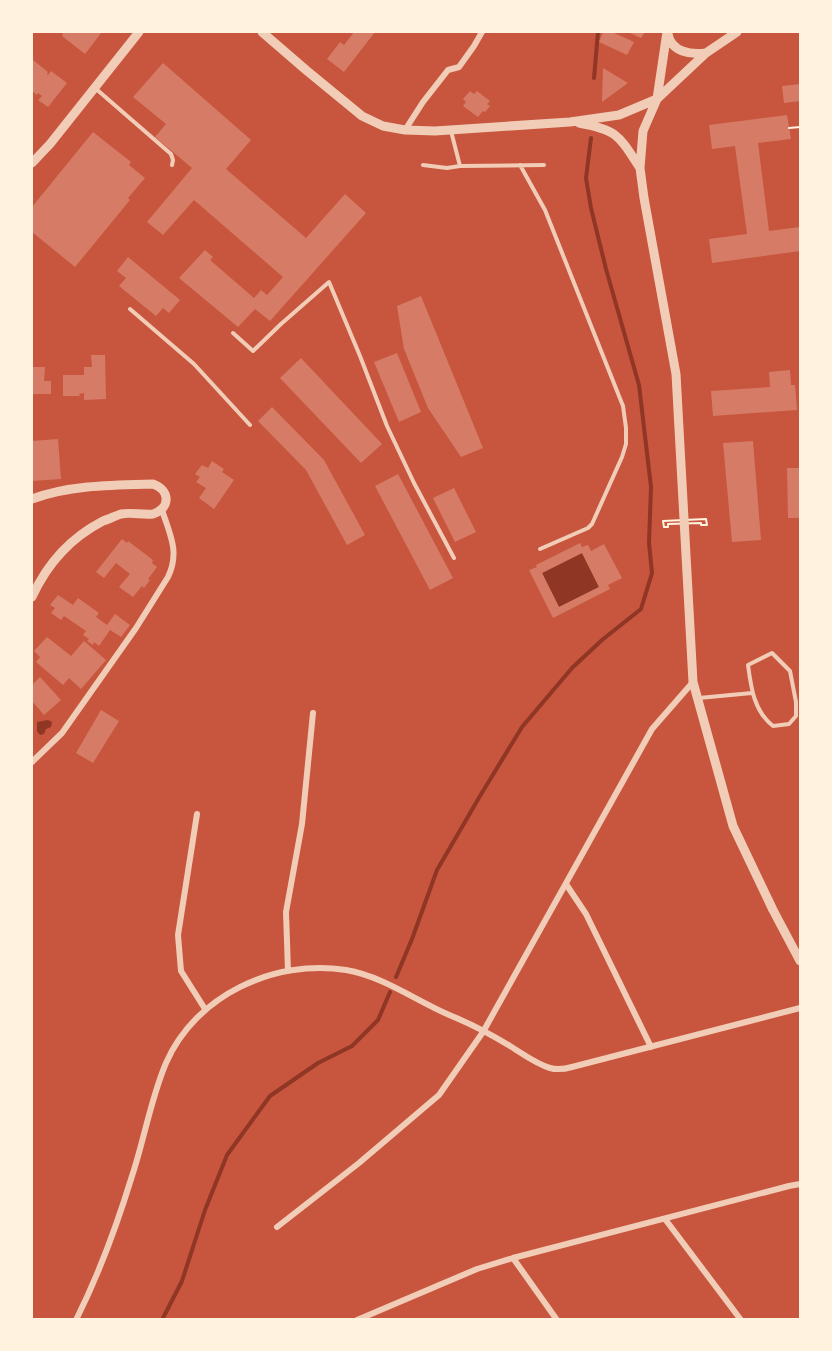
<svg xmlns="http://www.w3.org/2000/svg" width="832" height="1351" viewBox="0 0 832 1351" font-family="'Fira Sans',sans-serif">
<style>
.water{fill:#8f3625}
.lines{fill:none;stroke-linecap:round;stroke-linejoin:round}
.stream{stroke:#8f3625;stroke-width:4}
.building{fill:#d67c66;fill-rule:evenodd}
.path{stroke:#fff3e0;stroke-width:2}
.service{stroke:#f1ccb7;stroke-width:4}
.minor{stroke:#f1ccb7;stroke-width:6}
.tertiary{stroke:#f1ccb7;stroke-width:9}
</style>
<rect width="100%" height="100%" fill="#c8553d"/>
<path class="water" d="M582 553 599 587 559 607 542 573Z
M48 720 52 722 51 727 46 729 44 734 40 735 37 731V722Z"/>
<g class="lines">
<path class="stream" d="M594 78 598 32
M396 977 412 939 437 870 480 796 522 727 572 668 602 640 641 609 652 573 649 543 651 487 639 385 606 269 591 208 586 178 591 138
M162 1320 182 1281 205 1210 227 1155 270 1096 318 1063 352 1046 378 1020 390 992"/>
</g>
<path class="building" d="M60 32H102L85 54 62 36 63 34Z
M354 32H375L344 72 327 59 340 42 344 45Z
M603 32H612L634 42 627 55 599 42Z
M628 32H645L641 38Z
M33 60 48 72 47 74 48 75 51 71 67 83 48 107 38 100 42 96 38 93 37 95 32 91V62Z
M163 63 251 140 226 169 306 238 345 194 366 213 270 321 255 309 238 327 179 278 205 250 213 257 210 260 254 298 261 290 267 295 283 277 194 200 163 235 147 222 192 168 155 137 166 124 133 97Z
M603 68 628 83 602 102Z
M800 84V101L784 103 782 86Z
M470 91 474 94 477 91 490 101 487 104 490 106 485 112 483 111 478 117 463 106 466 102 463 99Z
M787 115 791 139 758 143 769 231 800 227V251L712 263 709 239 747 234 735 146 712 149 709 125Z
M93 132 131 162 129 165 145 178 128 198 130 200 75 267 32 232V207Z
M128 257 180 300 169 313 163 308 156 316 119 286 126 278 117 271Z
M421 296 483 448 461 457 428 408 404 349 397 306Z
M397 353 421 412 399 422 374 362Z
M91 355H105L106 399 84 400V393L79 394 80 396H63V375H84V367H92Z
M301 358 382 444 361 463 280 378Z
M32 367H45L44 381H51V394H32Z
M790 370 791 385H795L797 410 713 416 711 391 770 387 769 372Z
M272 407 324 460 365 535 347 545 306 470 258 421Z
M58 439 61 479 32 481V441Z
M753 441 761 540 732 542 723 443Z
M212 461 224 469 222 472 234 480 214 509 199 498 206 488 196 482 200 477 195 474 202 465 208 468Z
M787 468H800V518H788Z
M398 474 453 578 430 590 375 486Z
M454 488 476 532 455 542 433 498Z
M122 539 127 543 128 541 153 560 152 563 157 567 148 579 150 580 144 588 142 586 133 597 119 587 130 574 116 563 104 578 96 572Z
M580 543 582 547 588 545 591 551 604 544 622 578 608 585 610 589 553 618 529 570 537 567 536 565ZM582 553 599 587 559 607 542 573Z
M58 595 73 605 78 598 99 613 96 617 107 625 115 614 130 625 121 637 110 630 99 646 94 642 93 645 87 641 89 639 83 635 86 631 64 616 61 620 51 613 55 608 50 605Z
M47 637 71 656 84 641 106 660 81 689 69 678 63 685 36 662 40 657 34 651Z
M40 677 61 700 44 715 32 701V685Z
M101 710 119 721 93 763 76 753Z"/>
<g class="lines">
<path class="path" d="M789 128 800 127
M706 519 707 525H701V523L668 524V527H664L663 521Z"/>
<path class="service" d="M95 88 171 154 173 160 172 165
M451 131 460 166 544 165
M423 165 447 168 460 166
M520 165 545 210 623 406 626 428V444L622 457 592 524 588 528 540 549
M130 309 194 364 250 425
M233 333 253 351 281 324 329 282 360 356 387 426 414 483 454 558
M772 653 790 671 796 702V716L789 724 773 726C754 711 751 688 748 665Z
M699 698 752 693"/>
<path class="minor" d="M405 130 423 102 448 70 459 67 474 46 482 32
M32 762 62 733 136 628 168 577C180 552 170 535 162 510
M197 814 178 935 181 971 205 1009
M566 884 586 914 651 1047
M288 971 286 912 302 824 313 713
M665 1219 741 1320
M277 1227 359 1163 439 1095 483 1032 652 729 693 682
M513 1258 557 1320
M76 1320C99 1274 117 1225 132 1176 144 1140 151 1098 166 1063 196 995 274 959 346 970 386 977 417 1002 454 1017 473 1025 492 1035 510 1046 523 1054 536 1064 550 1068 557 1070 565 1069 572 1067L800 1008
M357 1320 477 1269 513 1258 789 1186 800 1184"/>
<path class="tertiary" d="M262 32 306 70 362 116 383 126 405 130 435 131 570 122 619 115 657 99 706 53 737 32
M667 32 657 99 643 131 640 168 644 198 676 374 693 682 733 826 773 910 800 961
M668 34C671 52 691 55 706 53
M579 123C618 130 619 136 640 168
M32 163 50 144 139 32
M32 499C70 485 112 485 153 484 170 490 171 508 153 514 142 515 131 512 121 514 115 516 109 519 103 521 70 538 47 564 32 597"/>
</g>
<rect width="832" height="1351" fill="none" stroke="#fff3e0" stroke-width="66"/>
</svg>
